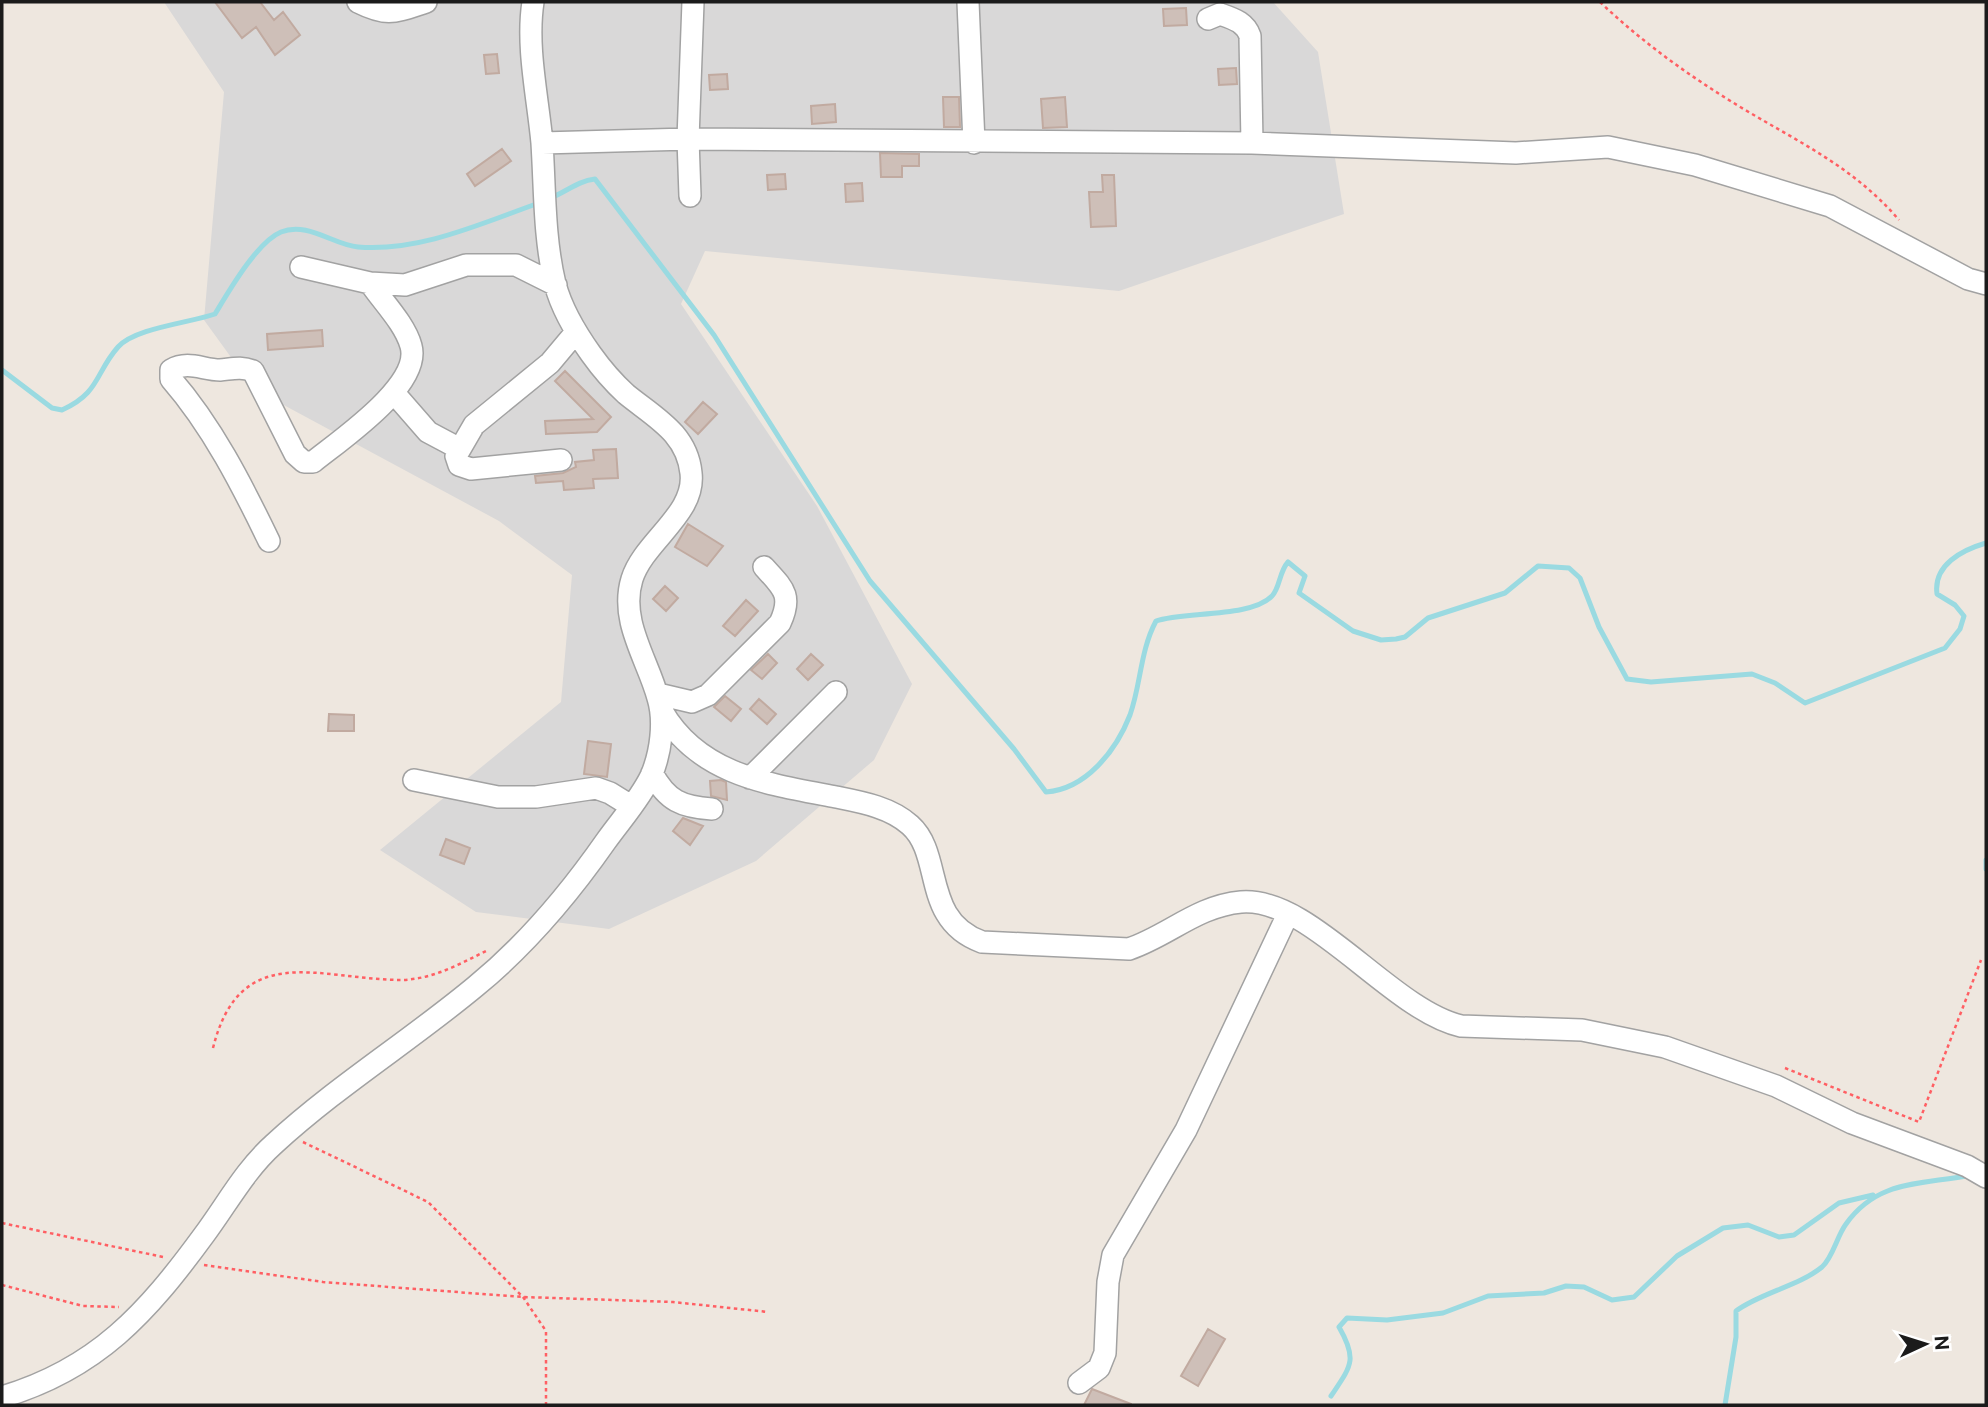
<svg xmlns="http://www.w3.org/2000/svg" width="1988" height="1407" viewBox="0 0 1988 1407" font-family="'Public Sans',sans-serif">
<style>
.residential{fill:#d9d8d8}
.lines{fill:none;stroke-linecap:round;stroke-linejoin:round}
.stream{stroke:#9adae1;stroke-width:5}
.building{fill:#cebfb8;stroke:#c1aaa0;stroke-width:2}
.minor-casing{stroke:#a2a2a2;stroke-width:24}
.path{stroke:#ff5f63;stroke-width:2.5;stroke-dasharray:3.5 3.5;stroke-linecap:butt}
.minor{stroke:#fff;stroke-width:21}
</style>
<rect width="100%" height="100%" fill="#eee7df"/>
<path class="residential" d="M164 2H1273L1318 52 1344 214 1119 291 705 251 681 304 817 506 912 684 874 760 756 861 609 929 476 912 380 850 561 702 572 575 499 521 254 389 204 320 224 92Z"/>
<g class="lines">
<path class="stream" d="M548 199C565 193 577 181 595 179L714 335 870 581 1014 749 1046 792C1086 789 1116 751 1130 715 1141 684 1140 651 1156 621 1183 611 1251 618 1272 596 1280 588 1279 572 1288 562L1305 576 1299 593 1353 631 1381 640 1396 639 1405 637 1428 618 1505 593 1538 566 1569 568 1580 578 1599 627 1627 679 1651 682 1752 674 1775 683 1805 703 1945 648 1960 629 1964 616 1955 605 1937 594C1933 565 1962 550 1986 543
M2 370 52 408 62 410C100 393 95 373 118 347 135 328 189 323 215 314 229 291 257 242 281 232 307 221 334 245 358 247 420 252 482 223 539 203
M1986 860V869
M1331 1396C1351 1366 1358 1360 1339 1327L1347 1318 1387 1320 1443 1313 1488 1296 1544 1293 1566 1286 1584 1287 1612 1300 1634 1297 1677 1256 1723 1228 1748 1225 1779 1237 1794 1235 1839 1203 1873 1195
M1725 1405 1736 1337V1311C1760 1293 1799 1286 1822 1267 1833 1257 1837 1236 1846 1224 1878 1179 1922 1185 1971 1175"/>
</g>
<path class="building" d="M215 2H260L274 20 283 12 300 35 275 55 256 27 242 38Z
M1186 8 1187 25 1164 26 1163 9Z
M497 54 499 73 486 74 484 55Z
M1236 68 1237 84 1219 85 1218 69Z
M727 74 728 89 710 90 709 75Z
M943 97H959L960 127H944Z
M1065 97 1067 127 1043 128 1041 99Z
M835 104 836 122 812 124 811 106Z
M502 149 511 161 475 186 467 174Z
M880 153 919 154V166H902V177H881Z
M785 174 786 189 768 190 767 175Z
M1102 175H1114L1116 226 1091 227 1089 192H1103Z
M862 183 863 201 846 202 845 184Z
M322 330 323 346 268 350 267 334Z
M565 371 611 417 597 432 546 434 545 421 593 419 555 381Z
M703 402 717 414 698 434 685 422Z
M616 449 618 478 593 479 594 488 564 490 563 481 536 483 535 476 563 473 576 467 575 462 594 460 593 450Z
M688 524 723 546 707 566 675 547Z
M665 586 678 598 666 611 653 599Z
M746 600 758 611 735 636 723 626Z
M768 654 777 663 762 679 751 670Z
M811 654 823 665 808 680 797 669Z
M725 696 741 709 731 721 714 707Z
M759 699 776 714 767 724 750 709Z
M329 714 354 715V731H328Z
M588 741 611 744 607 777 584 774Z
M721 780 726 782 727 800 711 796 710 781Z
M683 818 703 826 690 845 673 831Z
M446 839 470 848 464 864 440 855Z
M1208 1329 1225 1339 1198 1386 1181 1376Z
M1092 1389 1131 1404V1405H1084Z"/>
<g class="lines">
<defs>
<path id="minor" d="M358 2C388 17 395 12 426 2
M968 2 974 143
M1208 19 1220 14C1234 19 1245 22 1250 36L1252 143
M542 143 688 139 1252 143 1516 153 1608 147 1695 165 1830 206 1968 279 1986 284
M690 196 688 139 693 2
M301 267 370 283 405 285 466 265H516L556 285
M394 393 428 432 460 449
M561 460 471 469 459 465 456 456 474 425 550 363 576 332
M269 541C242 485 212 426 171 379V370C188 360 203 370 220 370 232 369 241 366 253 371L295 454 304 462H313C340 440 422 385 411 346 405 324 383 302 370 283
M658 694 692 702 708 695 780 623C793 595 783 588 764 567
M662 711C699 775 768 784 836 797 861 802 890 807 910 825 944 855 921 920 982 942L1129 949C1168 936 1197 906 1241 902 1310 896 1391 1010 1461 1026L1582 1030 1665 1047 1776 1086 1852 1123 1967 1166 1986 1177
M652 773C667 801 682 807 712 809
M750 778 836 692
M414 780 498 797H536L596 788 610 793 631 806
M1079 1383 1099 1368 1105 1353 1108 1282 1113 1255 1186 1130 1288 914
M2 1397C97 1369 147 1313 204 1235 227 1204 245 1170 274 1144 337 1086 410 1041 476 986 526 945 569 894 606 841 621 820 640 799 651 776 661 753 665 721 658 698 648 660 619 621 632 579 644 541 696 514 691 473 687 433 654 417 626 394 614 383 601 368 591 354 576 333 562 310 555 284 544 238 545 190 542 143 538 98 526 47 533 2"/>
</defs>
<use href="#minor" class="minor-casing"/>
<path class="path" d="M1600 2C1642 42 1688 75 1737 105 1796 141 1853 166 1899 220
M213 1048C240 940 319 979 399 980 431 980 458 965 486 951
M1785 1068 1919 1122 1981 960
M303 1142 428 1202 523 1297 546 1331V1405
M2 1223 163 1257
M204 1265 323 1282 523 1297 673 1302 768 1312
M2 1285 83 1306 119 1307"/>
<use href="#minor" class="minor"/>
</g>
<rect width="1988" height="1407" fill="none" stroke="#1b1b1b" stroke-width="7"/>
<g transform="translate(1925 1344) rotate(86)" stroke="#ffffff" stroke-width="5" paint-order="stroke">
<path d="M0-5L12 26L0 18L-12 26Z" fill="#1b1b1b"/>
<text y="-10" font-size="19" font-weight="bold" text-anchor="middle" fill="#1b1b1b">N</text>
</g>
</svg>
